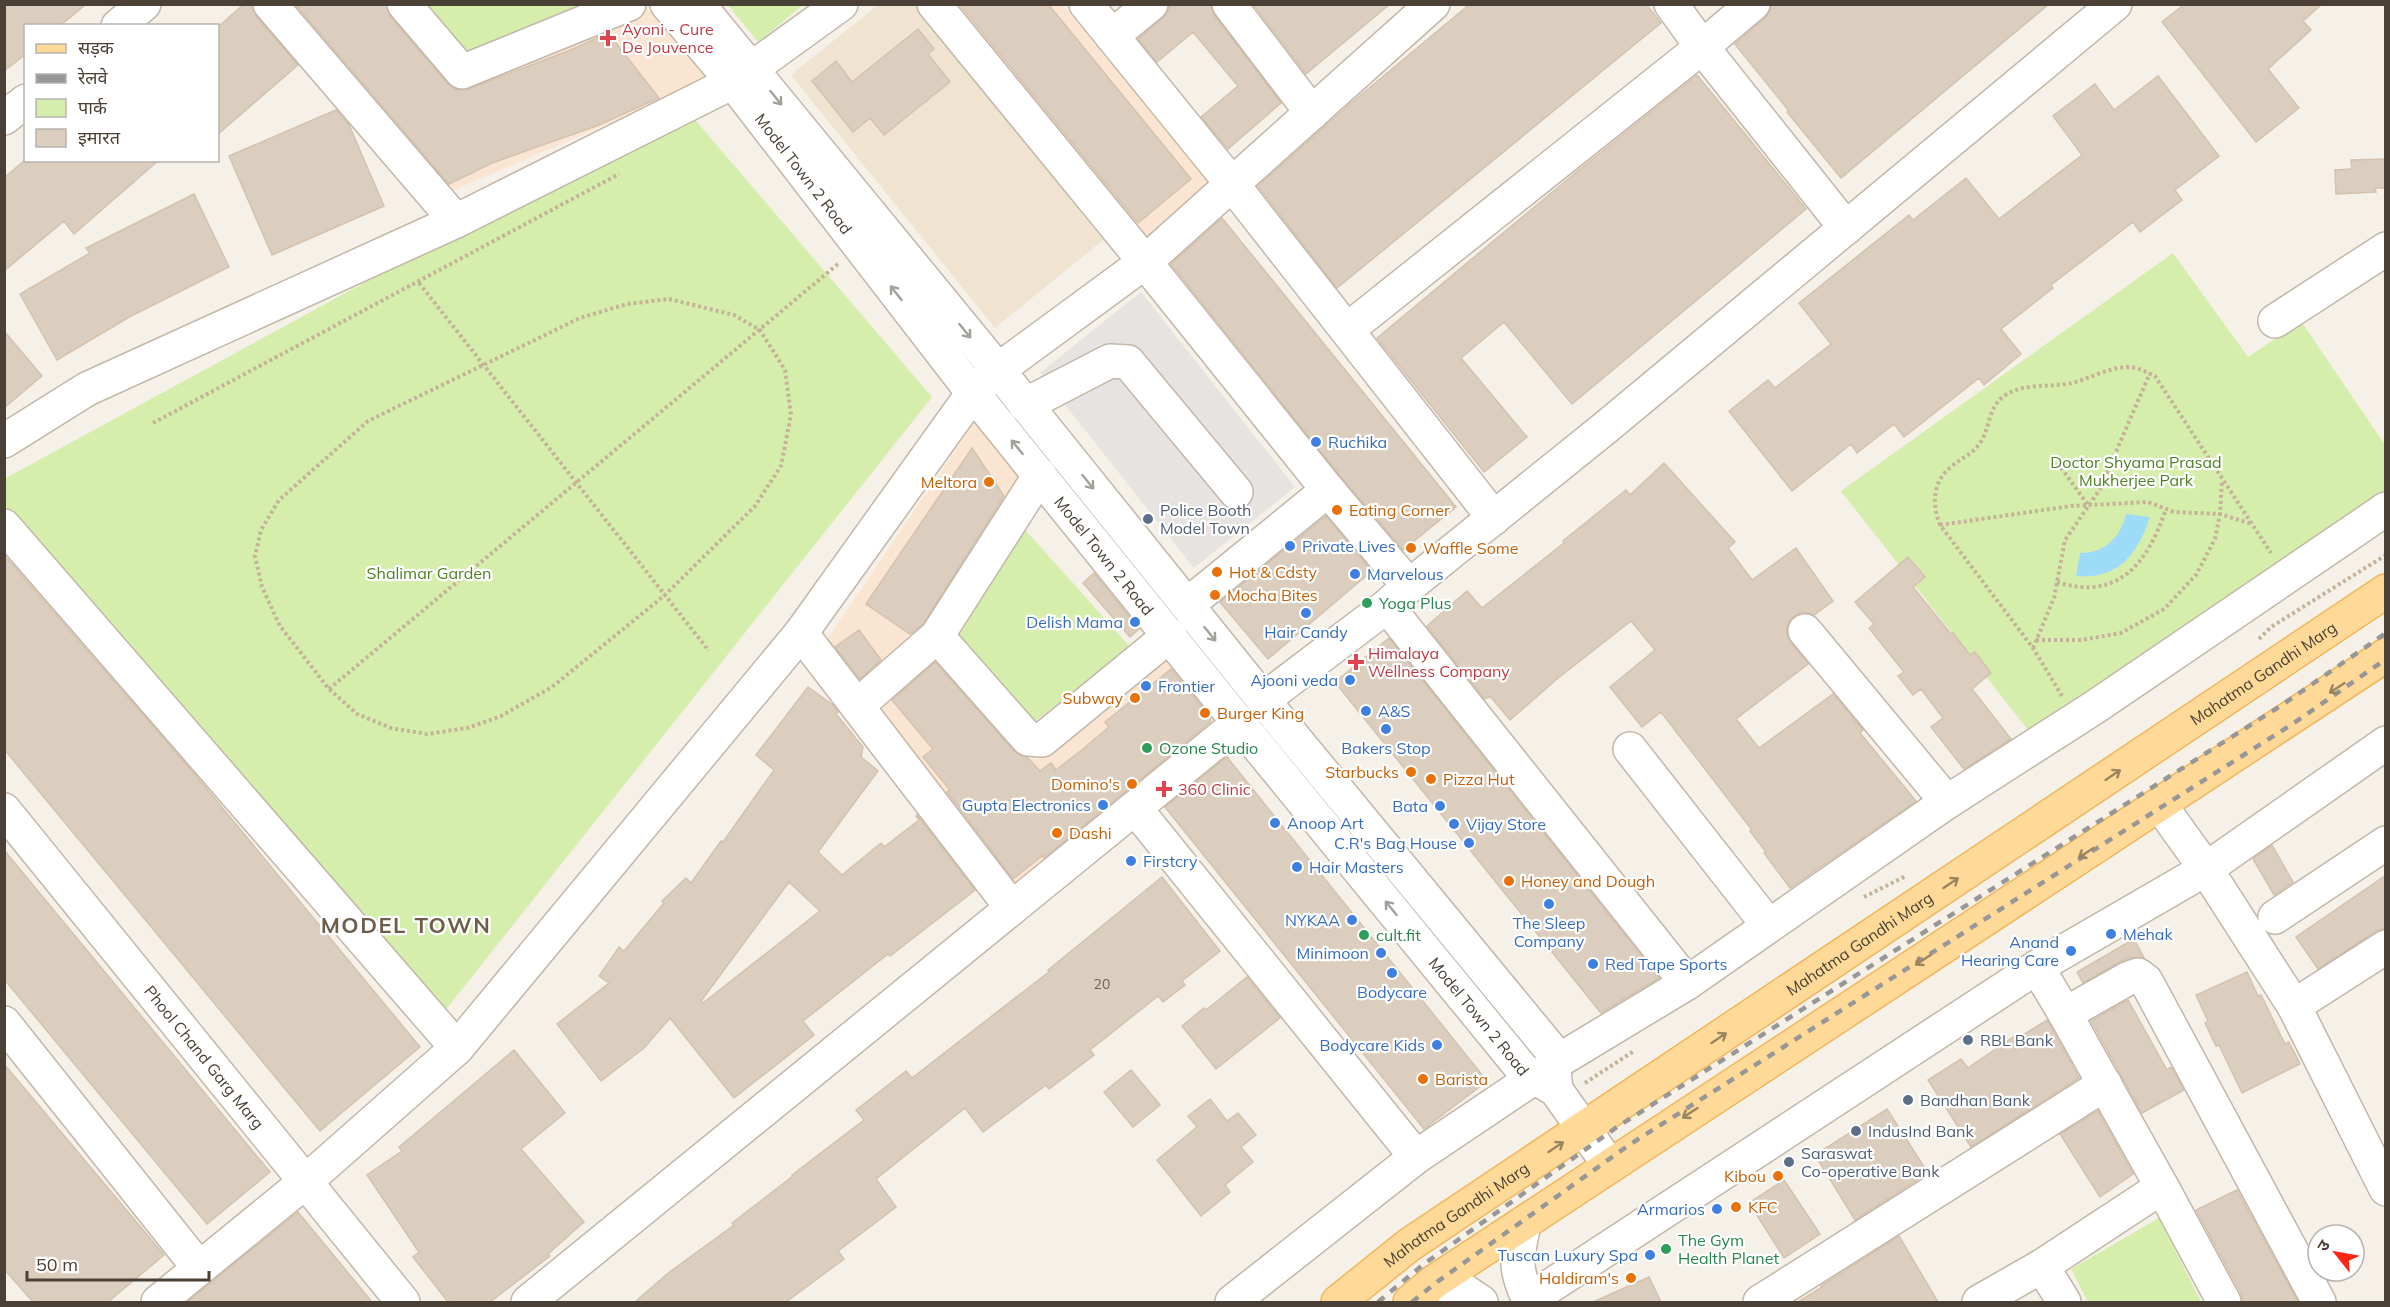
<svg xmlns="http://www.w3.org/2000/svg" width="2390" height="1307" viewBox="0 0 2390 1307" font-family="Mulish,'Noto Sans Devanagari',sans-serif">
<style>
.commercial{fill:#f9e5d1}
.education{fill:#f0e4d0}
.green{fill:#d6eeac}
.parking{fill:#e6e3e0}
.water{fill:#9edbf8}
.building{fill:#dbcebf;stroke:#d4c2ae;stroke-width:1.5;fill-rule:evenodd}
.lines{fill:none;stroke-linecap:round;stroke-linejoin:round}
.minor-casing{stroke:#c2b7a9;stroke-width:36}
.major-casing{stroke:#f0b75b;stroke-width:36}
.path{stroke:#c5b299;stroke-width:4;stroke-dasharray:3 3;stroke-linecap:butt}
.minor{stroke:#fff;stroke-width:33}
.major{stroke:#ffd997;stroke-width:33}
.rail{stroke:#979797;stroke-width:4.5;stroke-dasharray:8 8;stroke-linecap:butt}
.oneway{stroke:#a4a09a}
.oneway2{stroke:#9b8561}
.health-dot{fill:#e0444e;stroke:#fff;stroke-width:2}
.shop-dot{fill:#3f7fe0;stroke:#fff;stroke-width:2}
.food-dot{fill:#e8710a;stroke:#fff;stroke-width:2}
.service-dot{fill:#5c6f8a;stroke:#fff;stroke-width:2}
.leisure-dot{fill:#2e9e5b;stroke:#fff;stroke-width:2}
.labels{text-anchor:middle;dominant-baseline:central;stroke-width:4.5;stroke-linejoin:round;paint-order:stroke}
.number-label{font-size:14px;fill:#6e6458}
.health-label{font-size:16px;fill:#be3a42;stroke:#fff;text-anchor:start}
.street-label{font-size:16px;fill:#4a4035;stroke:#fff}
.shop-label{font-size:16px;fill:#366cbe;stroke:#fff;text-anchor:start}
.park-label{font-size:16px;fill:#4e8222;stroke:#fff}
.food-label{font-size:16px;fill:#c56008;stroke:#fff;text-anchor:start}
.service-label{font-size:16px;fill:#4e5e75;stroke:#fff;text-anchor:start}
.leisure-label{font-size:16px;fill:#27864d;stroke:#fff;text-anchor:start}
.district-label{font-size:22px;font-weight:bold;letter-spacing:1.5px;fill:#6e5d4b;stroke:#fff}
</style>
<rect width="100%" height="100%" fill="#f5f0e8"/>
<path class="commercial" d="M281 5H405L465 77 644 5 709 80 443 195Z
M948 5H1063L1214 186 1147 243Z
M978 417 1032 481 933 638 1036 760 1165 642 1223 721 1010 896 824 644Z"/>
<path class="education" d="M878 5H914L1103 240 995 328 791 75Z"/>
<path class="green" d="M409 5H579L458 57Z
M728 5H803L758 42Z
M685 108 932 397 440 1017 5 520 4 479Z
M2173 253 2248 357 2301 321 2385 445V492L2028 730 1841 491Z
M1020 524 1131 648 1030 725 947 631Z
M2159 1218 2201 1302H2088L2071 1269Z"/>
<path class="parking" d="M1141 292 1295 487 1194 568 1040 373Z"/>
<path class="water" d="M2126 514 2150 517C2138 554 2118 580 2076 576L2080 553C2105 553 2120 538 2126 514Z"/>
<path class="building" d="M4 4H86L60 26H26V54L4 71Z
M244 4H252L256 16 298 65 218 134V27Z
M295 4H386L390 16 448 84 458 90 469 89 573 49 608 33 659 98 599 125 492 163 449 184Z
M959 4H1048L1191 179 1138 223Z
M1169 4H1211L1214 15 1281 103 1228 149 1201 117 1238 86 1193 32 1157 62 1138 39 1163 18 1168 11Z
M1253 4H1390L1306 74Z
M1470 4H1646L1661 23 1337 288 1258 186 1350 104Z
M1771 4H2049L1841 178 1787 112 1789 111 1735 44 1765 18 1770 11Z
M2185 4H2322L2303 21 2311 30 2268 69 2299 108 2256 142 2162 22Z
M918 29 934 49 928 54 950 82 884 135 870 118 853 132 812 81 836 61 852 82Z
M1697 75 1806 209 1572 404 1504 322 1461 358 1527 437 1484 472 1377 338 1580 169Z
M2158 76 2219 156 2175 190 2182 200 2140 232 2133 222 2051 285 2053 288 2001 329 2021 354 1984 385 1979 378 1904 437 1894 424 1857 453 1851 444 1792 491 1729 411 1768 380 1775 388 1831 344 1799 303 1909 215 1913 220 1966 178 1999 219 2082 155 2053 116 2095 84 2114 110Z
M336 110 349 125 384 206 272 255 229 156Z
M2385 159V188H2375L2376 192 2336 194 2335 170 2352 169 2351 160Z
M25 160H159L74 234 64 221 4 271V178Z
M194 194 229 267 131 316 57 360 20 294 90 253 86 248Z
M1222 218 1456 507 1403 550 1342 478 1171 264Z
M4 331 42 376 4 408Z
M972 448 1004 496 923 624 910 634 866 604Z
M1664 463 1735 542 1728 548 1752 580 1796 548 1833 601 1814 615 1802 612 1793 617 1787 625V635L1791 643 1808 664 1736 719 1759 748 1833 694 1863 730 1860 733 1916 801 1790 888 1764 853 1766 852 1750 831 1752 830 1661 712 1642 727 1610 687 1655 650 1631 621 1557 679 1510 720 1490 696 1485 699 1427 626 1467 591 1482 608 1564 543 1563 541 1626 490 1630 495Z
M1326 516 1372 571 1268 659 1220 602Z
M4 555 192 771 420 1047 320 1131 4 749Z
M1908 557 1925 577 1913 587 1951 634 1953 633 1970 655 1975 652 1991 673 1972 689 2011 739 1964 769 1931 727 1943 718 1921 689 1913 695 1898 676 1904 672 1869 628 1874 624 1855 602Z
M1094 573 1139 629 1130 637 1083 583Z
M859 630 881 660 860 679 835 647Z
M1389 638 1659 978 1657 979 1601 1013 1335 682Z
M935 662 1014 751 1028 758 1040 771 1051 763 1056 770 1083 749 1109 727 1105 722 1171 669 1210 717V722L1044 858 1042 856 1013 879 947 792 950 790 923 757 933 749 892 700Z
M808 687 833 705 838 712 836 714 863 747 861 757 878 771 818 852 842 875 881 843 884 847 919 820 916 816 917 815 975 890 890 956 888 954 803 1021 814 1035 734 1098 670 1018 644 1048 601 1081 557 1024 609 983 599 976 619 947 624 951 664 903 662 901 686 878 691 883 721 841 723 842 774 770 756 755ZM789 882 820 911 703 1003 701 1001Z
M1227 757 1487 1081 1424 1129 1165 807Z
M2272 845 2293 882 2274 895 2253 859Z
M4 850 270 1172 207 1224 4 979Z
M2385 876V928L2376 931 2318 969 2296 937Z
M1162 877 1220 951 1182 981 1185 985 1163 1002 1158 996 1090 1050 1094 1055 1049 1089 1046 1085 983 1132 965 1108 876 1179 896 1207 838 1251 844 1259 786 1302H635L667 1274 734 1225 732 1223 793 1176 792 1175 864 1120 856 1110 906 1071 912 1078 1050 971 1048 970Z
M2134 939 2144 958 2132 957 2121 961 2083 983 2077 972Z
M2247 972 2258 996 2261 995 2285 1044 2289 1042 2300 1064 2242 1093 2219 1045 2216 1046 2205 1023 2208 1021 2196 995Z
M1247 977 1280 1018 1216 1069 1182 1026 1204 1008 1206 1010Z
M2128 1000 2167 1070 2171 1067 2184 1090 2142 1113 2091 1021Z
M2047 1020 2079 1078 1971 1147 1928 1080 1961 1059 1968 1068 2016 1035 2018 1038Z
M514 1050 565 1113 521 1149 584 1222 548 1254 550 1256 490 1302H448L413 1257 419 1252 367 1175 402 1151 399 1147Z
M4 1064 164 1255 108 1302H33L4 1269Z
M1131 1070 1160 1105 1133 1127 1104 1092Z
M1210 1099 1227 1121 1238 1113 1256 1135 1241 1147 1253 1162 1225 1185 1230 1192 1201 1216 1157 1160 1197 1127 1188 1116Z
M1887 1109 1928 1173 1855 1220 1815 1155Z
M2098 1111 2133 1174 2100 1197 2060 1134Z
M1784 1180 1820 1234 1784 1258 1749 1203Z
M2237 1190 2298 1302H2243L2241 1293 2196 1210Z
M298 1212 372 1302H187Z
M1899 1236 1938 1302H1798L1822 1287 1821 1286Z
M1649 1277 1661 1302H1593Z"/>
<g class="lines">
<defs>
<g id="minor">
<path d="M270 4 456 221"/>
<path d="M404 4 462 72 629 4"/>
<path id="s1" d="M667 4 733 82 973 393 1239 723 1523 1070 1556 1090 1610 1166"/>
<path d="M698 4 998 370 1277 717 1552 1051 1556 1090"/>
<path d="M934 4 1145 262 1328 490 1409 586"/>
<path d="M1086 4 1232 184 1494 518"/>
<path d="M1229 4 1312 113"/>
<path d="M1753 4 1702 47 1846 228"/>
<path d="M118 26 144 4"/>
<path d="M1112 36 1151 4"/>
<path d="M4 118 26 101"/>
<path d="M2275 321 2386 249"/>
<path d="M1347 330 1702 47 1671 4"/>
<path d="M1025 405 1110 361 1128 362 1236 492"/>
<path d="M4 441 87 389 456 221 733 82 841 4"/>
<path d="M4 526 457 1048"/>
<path d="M1187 605 1328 490"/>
<path d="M1387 606 1687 983"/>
<path d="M1805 631 1947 802"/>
<path d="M801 633 1012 908"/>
<path d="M937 636 1028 739 1042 740 1170 635"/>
<path d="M1263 700 1387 606 1409 586 1605 428 2115 4"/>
<path d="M857 706 937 636 1040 475"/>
<path d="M1630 749 1768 925"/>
<path d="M2160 805 2206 869 2294 1006 2386 1189"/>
<path d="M1135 808 1416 1157"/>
<path id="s2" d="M4 810 403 1302"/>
<path d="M2275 917 2386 843"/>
<path d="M2294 1006 2386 947"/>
<path d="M2065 1014 2127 979 2138 975 2146 981 2319 1302"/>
<path d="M4 1023 199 1268"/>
<path d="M1553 1064 1687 983 1947 802 2095 707 2386 509"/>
<path d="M2162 1187 2224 1302"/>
<path d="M1524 1225C1516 1259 1514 1270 1530 1302"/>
<path d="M2042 1266 2064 1302"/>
<path d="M1434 1282 1463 1290 1481 1302"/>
<path d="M1529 1300 2037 967 2206 869 2386 743"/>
<path d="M158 1302 305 1182 457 1048 801 633 973 393 998 370 1145 262 1433 4"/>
<path d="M528 1302 1239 723"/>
<path d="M1232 1302 1416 1157 1535 1077"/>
<path d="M1760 1302 2105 1084"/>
<path d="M1979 1302 2042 1266 2162 1187 2065 1014 2037 967"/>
</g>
<g id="major">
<path id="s3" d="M1338 1302 1409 1245 2386 591"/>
<path d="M1410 1302 1434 1282 2386 655"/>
</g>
</defs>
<use href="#minor" class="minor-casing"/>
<use href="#major" class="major-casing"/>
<path class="path" d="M419 283 709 651
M669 299 734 315 760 330 785 370 791 415 781 466 755 506 665 595 552 687 501 716 467 728 427 734 391 728 357 714 329 689 280 626 262 587 255 556 261 530 279 500 368 421 580 318 627 304Z
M153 423 619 174
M2054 458 2088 505
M1940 525 2071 506 2148 502 2174 512 2220 514 2252 524
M2057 582C2119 602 2148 562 2166 509
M2259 639 2271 627 2386 555
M2036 640H2081L2121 633 2164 609 2196 575 2215 539 2220 514 2222 480
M2033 648 2054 598 2065 540 2100 489 2150 373
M329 689 838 264
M2062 696 2033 648 1940 525C1932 504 1932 482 1951 467 1962 457 1974 454 1982 440 1990 425 1989 407 2004 396 2024 382 2050 388 2072 383 2091 378 2109 367 2129 367 2138 367 2148 373 2155 376L2271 553
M1864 897 1906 876
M1585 1083 1634 1051"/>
<use href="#minor" class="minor"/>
<use href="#major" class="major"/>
<path class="rail" d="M1378 1302 1424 1264 1617 1127 2282 705 2386 633
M1412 1302 1437 1282 1629 1145 2294 723 2386 659"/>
</g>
<defs><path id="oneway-shaft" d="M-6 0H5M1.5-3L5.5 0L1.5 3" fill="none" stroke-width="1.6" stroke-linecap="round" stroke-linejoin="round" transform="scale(1.5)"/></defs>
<g class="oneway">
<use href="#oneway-shaft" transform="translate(776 98) rotate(51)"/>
<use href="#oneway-shaft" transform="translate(896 293) rotate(-128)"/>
<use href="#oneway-shaft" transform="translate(965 331) rotate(51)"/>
<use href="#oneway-shaft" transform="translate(1017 447) rotate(-129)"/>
<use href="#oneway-shaft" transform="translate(1088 482) rotate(51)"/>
<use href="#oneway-shaft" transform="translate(1210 634) rotate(51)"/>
<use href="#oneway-shaft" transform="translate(1391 908) rotate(-129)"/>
</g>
<g class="oneway2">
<use href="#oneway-shaft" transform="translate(2337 688) rotate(147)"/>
<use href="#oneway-shaft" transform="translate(2113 775) rotate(-34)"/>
<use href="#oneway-shaft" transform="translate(2086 853) rotate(147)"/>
<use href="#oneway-shaft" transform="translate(1951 883) rotate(-34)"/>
<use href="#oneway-shaft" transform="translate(1923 960) rotate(147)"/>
<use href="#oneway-shaft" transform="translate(1719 1038) rotate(-34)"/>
<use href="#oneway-shaft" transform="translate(1690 1113) rotate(147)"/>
<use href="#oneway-shaft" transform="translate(1556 1147) rotate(-34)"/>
</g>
<g class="health-dot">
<path d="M605 29h6v6h6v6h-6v6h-6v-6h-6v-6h6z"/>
<path d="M1353 653h6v6h6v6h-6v6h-6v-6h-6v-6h6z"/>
<path d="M1161 780h6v6h6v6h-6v6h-6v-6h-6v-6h6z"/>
</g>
<g class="shop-dot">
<circle cx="1316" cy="442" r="6"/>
<circle cx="1290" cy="546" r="6"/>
<circle cx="1355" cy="574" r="6"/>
<circle cx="1306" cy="613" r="6"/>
<circle cx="1135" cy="622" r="6"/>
<circle cx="1350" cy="680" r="6"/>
<circle cx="1146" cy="686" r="6"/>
<circle cx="1366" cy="711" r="6"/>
<circle cx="1386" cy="729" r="6"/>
<circle cx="1103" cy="805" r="6"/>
<circle cx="1440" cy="806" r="6"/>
<circle cx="1275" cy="823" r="6"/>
<circle cx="1454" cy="824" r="6"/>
<circle cx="1469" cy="843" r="6"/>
<circle cx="1131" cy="861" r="6"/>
<circle cx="1297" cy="867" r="6"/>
<circle cx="1549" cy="904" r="6"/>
<circle cx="1352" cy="920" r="6"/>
<circle cx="2111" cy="934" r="6"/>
<circle cx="2071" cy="951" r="6"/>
<circle cx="1381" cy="953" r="6"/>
<circle cx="1593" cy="964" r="6"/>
<circle cx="1392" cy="973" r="6"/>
<circle cx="1437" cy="1045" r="6"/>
<circle cx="1717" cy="1209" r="6"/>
<circle cx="1650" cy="1255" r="6"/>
</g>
<g class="food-dot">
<circle cx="989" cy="482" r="6"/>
<circle cx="1337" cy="510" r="6"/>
<circle cx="1411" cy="548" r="6"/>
<circle cx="1217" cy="572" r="6"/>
<circle cx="1215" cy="595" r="6"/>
<circle cx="1135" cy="698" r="6"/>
<circle cx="1205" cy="713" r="6"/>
<circle cx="1411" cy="772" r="6"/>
<circle cx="1431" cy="779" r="6"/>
<circle cx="1132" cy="784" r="6"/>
<circle cx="1057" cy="833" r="6"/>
<circle cx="1509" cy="881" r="6"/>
<circle cx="1423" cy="1079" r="6"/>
<circle cx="1778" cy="1176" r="6"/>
<circle cx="1736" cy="1207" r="6"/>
<circle cx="1631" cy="1278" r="6"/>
</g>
<g class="service-dot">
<circle cx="1148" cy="519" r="6"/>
<circle cx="1968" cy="1040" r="6"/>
<circle cx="1908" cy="1100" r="6"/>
<circle cx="1856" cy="1131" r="6"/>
<circle cx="1789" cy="1162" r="6"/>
</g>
<g class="leisure-dot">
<circle cx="1367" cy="603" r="6"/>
<circle cx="1147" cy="748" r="6"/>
<circle cx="1364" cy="935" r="6"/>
<circle cx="1666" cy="1249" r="6"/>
</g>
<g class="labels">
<g class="number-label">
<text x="1102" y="984">20</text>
</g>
<g class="health-label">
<text x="622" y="29">Ayoni - Cure<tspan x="622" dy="18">De Jouvence</tspan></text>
<text x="1368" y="653">Himalaya<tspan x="1368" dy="18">Wellness Company</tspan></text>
<text x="1178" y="789">360 Clinic</text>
</g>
<g class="street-label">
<text stroke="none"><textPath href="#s1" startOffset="218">Model Town 2 Road</textPath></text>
<text stroke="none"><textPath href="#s1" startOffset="704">Model Town 2 Road</textPath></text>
<text stroke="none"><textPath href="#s3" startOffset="1119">Mahatma Gandhi Marg</textPath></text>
<text stroke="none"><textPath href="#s3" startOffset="633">Mahatma Gandhi Marg</textPath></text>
<text stroke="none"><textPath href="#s1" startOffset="1298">Model Town 2 Road</textPath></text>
<text stroke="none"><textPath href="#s2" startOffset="318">Phool Chand Garg Marg</textPath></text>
<text stroke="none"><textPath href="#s3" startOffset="147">Mahatma Gandhi Marg</textPath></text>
</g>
<g class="shop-label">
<text x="1328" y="442">Ruchika</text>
<text x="1302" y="546">Private Lives</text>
<text x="1367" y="574">Marvelous</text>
<text x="1123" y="622" text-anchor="end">Delish Mama</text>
<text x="1306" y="632" text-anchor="middle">Hair Candy</text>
<text x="1338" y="680" text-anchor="end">Ajooni veda</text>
<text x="1158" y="686">Frontier</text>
<text x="1378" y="711">A&amp;S</text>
<text x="1386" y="748" text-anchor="middle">Bakers Stop</text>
<text x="1091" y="805" text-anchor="end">Gupta Electronics</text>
<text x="1428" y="806" text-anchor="end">Bata</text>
<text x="1287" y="823">Anoop Art</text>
<text x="1466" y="824">Vijay Store</text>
<text x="1457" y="843" text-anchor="end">C.R's Bag House</text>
<text x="1143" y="861">Firstcry</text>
<text x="1309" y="867">Hair Masters</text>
<text x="1340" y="920" text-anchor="end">NYKAA</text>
<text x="1549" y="923" text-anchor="middle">The Sleep<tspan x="1549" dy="18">Company</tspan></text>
<text x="2123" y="934">Mehak</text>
<text x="2059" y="942" text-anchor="end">Anand<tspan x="2059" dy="18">Hearing Care</tspan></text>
<text x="1369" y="953" text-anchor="end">Minimoon</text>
<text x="1605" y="964">Red Tape Sports</text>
<text x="1392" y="992" text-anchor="middle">Bodycare</text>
<text x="1425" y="1045" text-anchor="end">Bodycare Kids</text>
<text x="1705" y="1209" text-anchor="end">Armarios</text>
<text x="1638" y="1255" text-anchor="end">Tuscan Luxury Spa</text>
</g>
<g class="park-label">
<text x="2136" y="462">Doctor Shyama Prasad<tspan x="2136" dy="18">Mukherjee Park</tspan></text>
<text x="429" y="573">Shalimar Garden</text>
</g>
<g class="food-label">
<text x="977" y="482" text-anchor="end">Meltora</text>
<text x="1349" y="510">Eating Corner</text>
<text x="1423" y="548">Waffle Some</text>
<text x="1229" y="572">Hot &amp; Cdsty</text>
<text x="1227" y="595">Mocha Bites</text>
<text x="1123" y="698" text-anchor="end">Subway</text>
<text x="1217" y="713">Burger King</text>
<text x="1399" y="772" text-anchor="end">Starbucks</text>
<text x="1443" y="779">Pizza Hut</text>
<text x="1120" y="784" text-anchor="end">Domino's</text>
<text x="1069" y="833">Dashi</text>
<text x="1521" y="881">Honey and Dough</text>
<text x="1435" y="1079">Barista</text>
<text x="1766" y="1176" text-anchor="end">Kibou</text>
<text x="1748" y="1207">KFC</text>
<text x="1619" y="1278" text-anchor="end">Haldiram's</text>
</g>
<g class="service-label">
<text x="1160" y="510">Police Booth<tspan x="1160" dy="18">Model Town</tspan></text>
<text x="1980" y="1040">RBL Bank</text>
<text x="1920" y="1100">Bandhan Bank</text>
<text x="1868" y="1131">IndusInd Bank</text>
<text x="1801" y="1153">Saraswat<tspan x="1801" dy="18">Co-operative Bank</tspan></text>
</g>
<g class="leisure-label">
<text x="1379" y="603">Yoga Plus</text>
<text x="1159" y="748">Ozone Studio</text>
<text x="1376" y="935">cult.fit</text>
<text x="1678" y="1240">The Gym<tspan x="1678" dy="18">Health Planet</tspan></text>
</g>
<g class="district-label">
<text x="406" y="925">MODEL TOWN</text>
</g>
</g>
<rect width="2390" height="1307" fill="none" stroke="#4a4035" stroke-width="12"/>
<rect x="24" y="24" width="195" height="138" fill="#ffffff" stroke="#b7b3ae" stroke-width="1.5"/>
<rect x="36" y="44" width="30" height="9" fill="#ffd997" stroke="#b7b3ae" stroke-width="1.5"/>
<text x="78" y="54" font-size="18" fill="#4a4035">सड़क</text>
<rect x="36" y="74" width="30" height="9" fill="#979797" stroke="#b7b3ae" stroke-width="1.5"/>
<text x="78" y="84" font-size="18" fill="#4a4035">रेलवे</text>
<rect x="36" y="99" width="30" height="18" fill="#d6eeac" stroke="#b7b3ae" stroke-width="1.5"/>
<text x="78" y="114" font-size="18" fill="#4a4035">पार्क</text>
<rect x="36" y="129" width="30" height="18" fill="#dbcebf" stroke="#b7b3ae" stroke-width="1.5"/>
<text x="78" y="144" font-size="18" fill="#4a4035">इमारत</text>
<g transform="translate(2336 1253) rotate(301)"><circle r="28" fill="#ffffff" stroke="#b7b3ae" stroke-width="1.5"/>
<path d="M0-4.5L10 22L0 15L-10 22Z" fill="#ff2515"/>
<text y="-9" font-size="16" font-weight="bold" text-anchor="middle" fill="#4a4035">उ</text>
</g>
<path d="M27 1271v9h182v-9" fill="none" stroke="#4a4035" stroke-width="3"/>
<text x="36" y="1271" font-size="18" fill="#4a4035" stroke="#ffffff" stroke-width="4.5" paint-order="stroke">50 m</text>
</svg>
